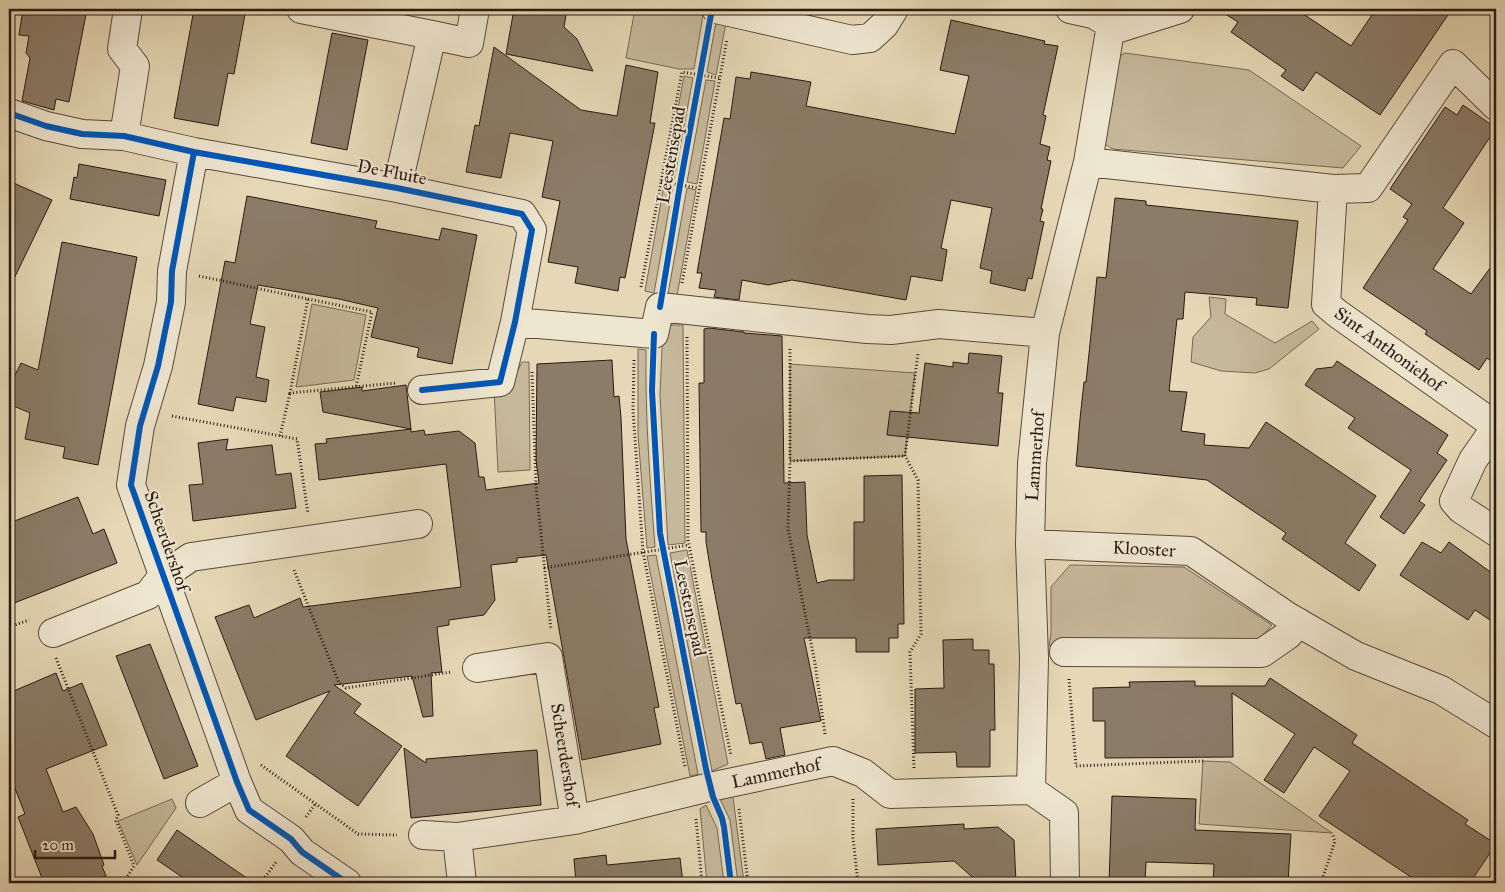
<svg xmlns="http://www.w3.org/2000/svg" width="1505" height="892" viewBox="0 0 1505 892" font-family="'IM FELL Great Primer',serif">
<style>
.green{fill:#c6b89a;stroke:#776856}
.building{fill:#8b7c68;stroke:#281913}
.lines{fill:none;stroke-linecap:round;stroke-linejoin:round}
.minor-casing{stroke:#58493c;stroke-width:30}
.path{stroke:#281913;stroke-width:3;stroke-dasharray:1 2.5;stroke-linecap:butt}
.minor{stroke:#efe6d0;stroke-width:28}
.cycleway-casing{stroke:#efe6d0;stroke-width:9}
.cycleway{stroke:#0057b8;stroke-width:6}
.labels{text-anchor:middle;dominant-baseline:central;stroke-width:4;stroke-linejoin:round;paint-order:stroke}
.street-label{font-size:18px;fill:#281913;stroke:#efe6d0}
</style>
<rect width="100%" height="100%" fill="#e6d8b6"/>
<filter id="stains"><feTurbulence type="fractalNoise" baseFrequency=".004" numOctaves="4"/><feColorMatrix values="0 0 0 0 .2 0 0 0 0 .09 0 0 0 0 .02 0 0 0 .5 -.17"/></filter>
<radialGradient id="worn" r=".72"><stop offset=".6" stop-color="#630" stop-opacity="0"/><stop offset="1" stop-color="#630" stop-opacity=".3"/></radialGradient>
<path class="green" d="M635 9H704L694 69H679L626 58Z
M727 18 716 75 707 72 716 22Z
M1125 53 1249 70 1361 146 1343 168 1113 149 1101 142 1113 59Z
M684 76 693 78 674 180 665 178Z
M706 80 715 81 697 184 687 182Z
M664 185 673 186 654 293 645 291Z
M687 188 696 190 677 296 668 294Z
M1209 297 1226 299 1225 314 1275 343 1312 321 1319 329 1269 369 1255 373 1221 371 1191 362 1193 337 1211 317Z
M312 304 366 315 354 380 296 387Z
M663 325H683L685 543 668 545 660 395Z
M638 349 646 350C645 416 650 482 655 547L647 548 638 435Z
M522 362H529L530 470 498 472 494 389 515 376Z
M790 364 915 373 905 456 790 461Z
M687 550 728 764 712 771 670 553Z
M656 555 698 774 690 776 647 556Z
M1070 565 1184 567 1272 625 1252 647 1049 646 1051 633V587Z
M1203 761 1230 762 1332 833 1199 824Z
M732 789 744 883H738L730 820 719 797Z
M172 799 176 808 137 865 118 821Z
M706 805 717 828 724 883H707L700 809Z"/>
<path class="building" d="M23 9H87L69 102 56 99 54 110 22 101 30 58 26 53 29 36 19 35Z
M194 9H246L234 74 228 73 218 126 174 118Z
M514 9H567L564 27 577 39 593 71 506 54Z
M1217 9H1296L1351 46 1376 9H1452L1380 115 1316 72 1303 91 1281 76 1286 70 1231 32 1238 22Z
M951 20 1045 41 1044 44 1058 46 1043 115 1046 116 1040 144 1050 147 1047 160 1051 161 1041 209H1043L1040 221 1044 222 1032 279 1028 278 1025 291 990 283 992 271 980 268 992 208 951 200 941 248 947 250 942 281 911 276 906 300 792 280 768 285 742 280 739 300 714 297 716 290 699 288 702 273H697L724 118 730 119 736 77 750 79 751 72 811 82 806 106 955 134 969 76 940 70Z
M332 33 368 40 347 150 311 143Z
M494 47 581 110 617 116 626 65 658 72 650 123H655L625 278 620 277 618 291 575 283 578 267 548 262 560 201 542 197 553 141 510 133 501 178 466 172 475 125 479 126Z
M1463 105 1496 128 1443 208 1464 223 1433 269 1471 294 1496 260V364L1487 358 1479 370 1425 334 1427 331 1363 288 1408 220 1403 217 1412 204 1390 189 1445 107 1457 115Z
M79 164 166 180 159 216 70 199 74 177 77 178Z
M9 181 52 200 9 289Z
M247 196 377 221 375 228 439 240 442 228 477 235 452 364 417 357 419 348 371 337 378 308 339 299 258 285 250 324 265 327 256 377 269 380 266 402 236 397 233 411 198 404 225 261 235 263Z
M1115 198 1146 201V205L1298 221 1288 308 1256 305 1257 298 1185 292 1183 319H1177L1169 391 1187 392 1181 431 1205 434 1204 445 1249 448 1266 422 1376 496 1345 543 1376 565 1359 591 1282 539 1286 533 1207 480 1076 466 1080 419 1084 382H1086L1097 277 1106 278Z
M62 242 137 257 98 465 63 458 65 447 25 439 30 413 9 404V387L21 363 38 370Z
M709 328 744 332V333L782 336 784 483 805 482 807 535 817 583 829 580H854V522H864V476L902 475 904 624H898V638H889V652H856V638H804L821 721 780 728 785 755 766 759 762 742 750 744 741 703 736 704 712 579 706 542V532H701L699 383H704V329Z
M969 353 1002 356 998 393H1003L998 446 887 435 890 411 919 413 925 363 953 367V362L968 364Z
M612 360 614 397 619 396 621 418 626 539 659 707 654 708 661 744 582 760 546 555 517 558V562L491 565 495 600 484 615 449 620V625L437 627 442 672 431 673 433 716 423 717 412 676 334 685 361 704 354 713 402 746 358 806 286 756 330 691 256 720 215 617 249 605 254 618 300 598 303 607 461 587 446 464 319 480 315 444 327 443 326 439 411 429V432L424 430 425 435 459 431 475 443 479 477H484L486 490 539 483 536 460 537 364Z
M1337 361 1448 435 1437 453 1447 460 1419 501 1425 505 1404 534 1380 517 1411 470 1348 428 1355 418 1305 385 1316 369 1333 367Z
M406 385 411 429 323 412 320 392 362 387V391Z
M228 439 226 450 272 445 276 475 291 473 296 508 193 521 189 485 203 484 198 443Z
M78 497 93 534 104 529 117 563 9 605V523Z
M1422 542 1441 553 1449 542 1496 576V624L1475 610 1468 620 1400 575Z
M973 639V650H989V664H994L995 730H990V767H957L956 752 915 753V689L944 688 943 640Z
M150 644 198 766 164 779 116 656Z
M56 673 63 691 82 683 107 745 46 769 63 812 76 807 93 834 104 865 102 866 106 876 89 883H44L18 817 25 814 9 773V693Z
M1270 678 1357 735 1352 743 1468 820 1465 824 1496 844 1470 883H1420L1319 816 1350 771 1314 747 1284 793 1264 780 1295 734 1232 693 1233 757 1105 758V721H1093V688L1130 687 1129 682 1195 681V686H1265Z
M404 748 426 763V759L537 750 541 805 411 818Z
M1112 796 1196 799 1195 830 1291 834 1288 883H1213L1214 864 1146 862 1145 883H1109Z
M964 824V829L998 827 1014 840 1016 883H979L954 861 878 865 876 829Z
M177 830 222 861 254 883H191L157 860Z
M606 855 607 865 680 858 683 883H576L574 859Z"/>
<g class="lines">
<defs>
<path id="minor" d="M301 9 432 35 397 188
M716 9 852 40 870 38 884 25 894 9
M1070 9 1093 14 1107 22 1110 31 1180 9
M432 35 469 43 475 9
M9 113 46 126 82 134 124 136 194 152 397 188 522 214 532 230 515 322 500 382 422 390
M124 136 135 66 122 49 128 9
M194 152 172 271 171 302 158 366 140 426 131 485 237 782 249 810 291 839 302 852 347 883
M1088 162 1333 189 1326 304 1338 314 1496 426
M1333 189 1368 188 1453 64 1496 106
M515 322 654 334 660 307 867 329 891 330 939 324 1045 333
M1496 427 1473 460 1454 501 1461 509 1496 532
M1030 544 1191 551 1287 616 1356 656 1441 690 1496 724
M53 633 148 595 163 576 191 557 418 524
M1064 652 1262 653 1288 635 1298 622
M1031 790 1034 658 1030 544 1032 463 1045 333 1088 162 1110 31
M200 803 237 782
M575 820 710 787 833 761 863 773 890 794 1031 790 1064 813 1065 883
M423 835 457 837
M462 883 457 837 575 820 548 657 477 668"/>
</defs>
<use href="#minor" class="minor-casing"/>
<path class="path" d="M661 182 699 188
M199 276 308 299 290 393 396 383
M682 283 727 39
M641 287 682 72 719 78
M308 299 372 312 356 387
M687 337 688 540 731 756
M790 349V461
M634 360 633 411 643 552 685 767
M532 372 536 486 551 630
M172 416 297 439 308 514
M280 436 290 393
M544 568 689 545
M294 570 339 683 346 688 451 672
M9 627 29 620
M56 658 118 815 116 821 134 866 123 883
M1069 679 1076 766 1203 761
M825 734 815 663 788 529 790 461 905 456
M261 765 358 834 397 835
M914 768 910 652 921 634 918 480 905 456 918 353
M853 799V838L858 883
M739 809 748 883
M306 817 316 803
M696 819 702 883
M261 883 276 862
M1321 883 1335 841 1332 833"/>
<use href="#minor" class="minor"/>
<defs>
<path id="cycleway" d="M9 113 46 126 82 134 124 136 194 152 397 188 522 214 532 230 515 322 500 382 422 390
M194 152 172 271 171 302 158 366 140 426 131 485 237 782 249 810 291 839 302 852 347 883
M660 307 680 185 712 9
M654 334 652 391 660 533 706 769 713 797 722 818 724 827 731 883"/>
</defs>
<use href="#cycleway" class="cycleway-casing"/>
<use href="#cycleway" class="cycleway"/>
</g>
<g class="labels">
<g class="street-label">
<text transform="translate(671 155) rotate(-80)">Leestensepad</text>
<text transform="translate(392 172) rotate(11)">De Fluite</text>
<text transform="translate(1389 349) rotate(36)">Sint Anthoniehof</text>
<text transform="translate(1035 456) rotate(-86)">Lammerhof</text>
<text transform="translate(167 541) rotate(71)">Scheerdershof</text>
<text transform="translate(1144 549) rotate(3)">Klooster</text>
<text transform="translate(690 608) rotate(78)">Leestensepad</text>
<text transform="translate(565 755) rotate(81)">Scheerdershof</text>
<text transform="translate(776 773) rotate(-12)">Lammerhof</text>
</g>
</g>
<rect width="1505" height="892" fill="none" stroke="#e6d8b6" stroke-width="30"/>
<rect x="10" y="10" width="1485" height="872" fill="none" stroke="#281913" stroke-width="2.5"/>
<rect x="15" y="15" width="1475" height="862" fill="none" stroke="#281913"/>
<path d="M35 850v8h80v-8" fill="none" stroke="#281913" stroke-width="2.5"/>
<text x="42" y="850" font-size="15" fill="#281913" stroke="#efe6d0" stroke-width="4" paint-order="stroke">20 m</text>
<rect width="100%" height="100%" filter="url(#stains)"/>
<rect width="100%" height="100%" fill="url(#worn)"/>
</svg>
